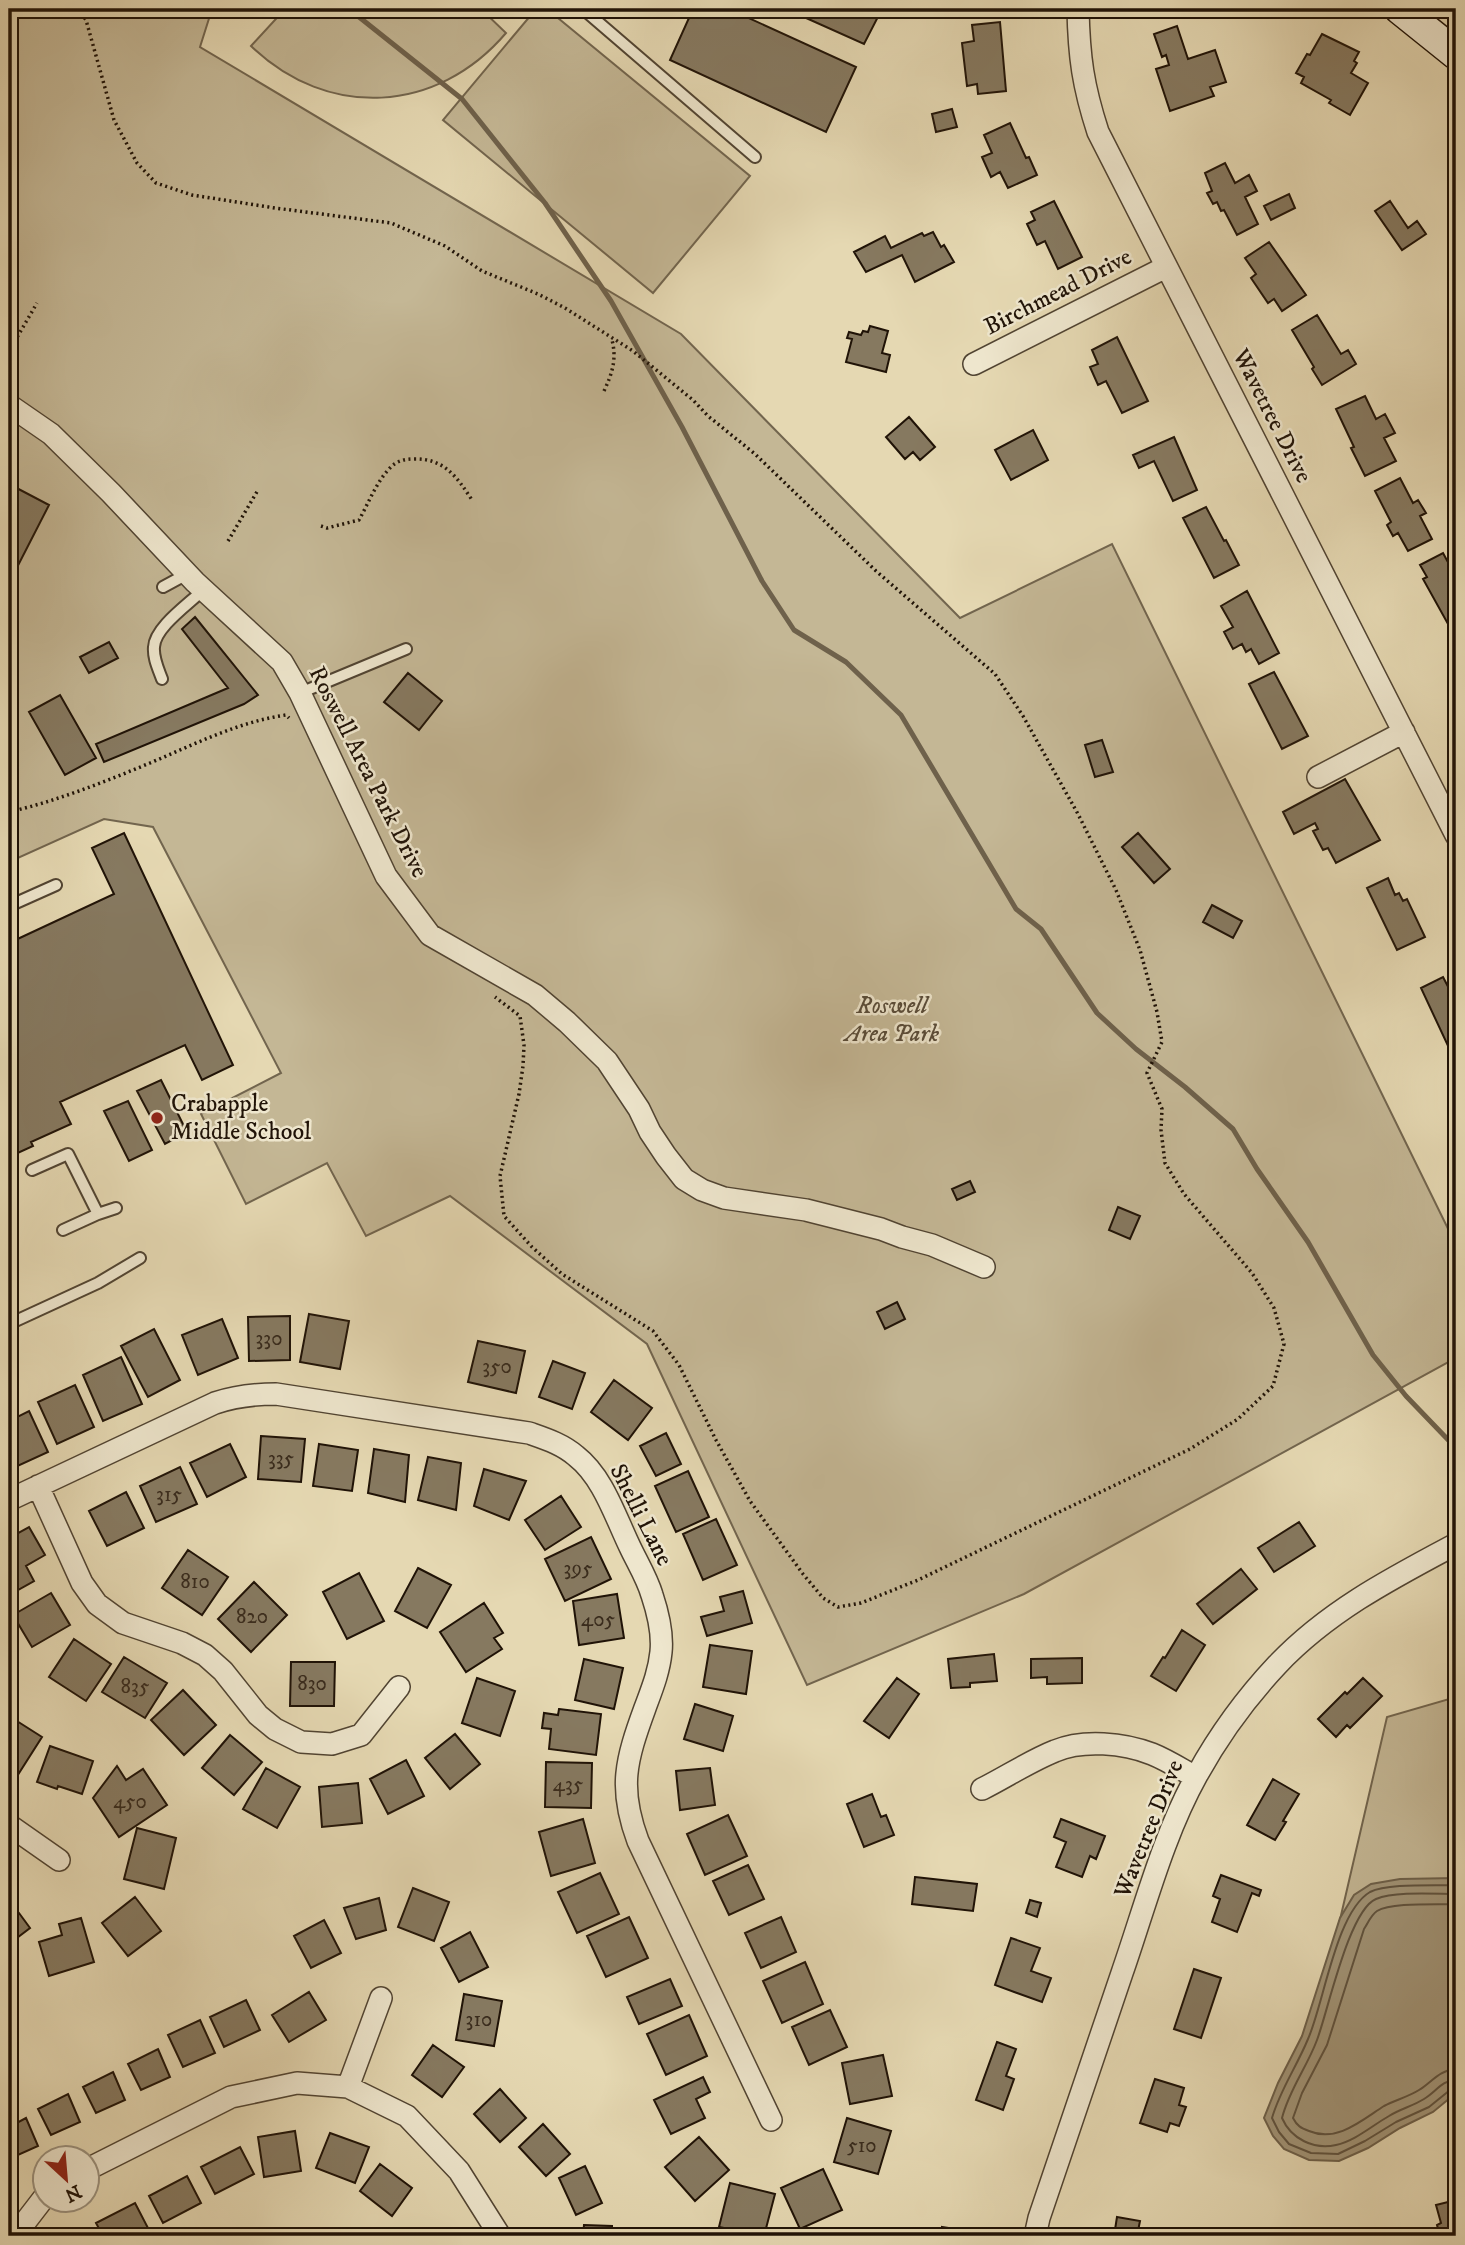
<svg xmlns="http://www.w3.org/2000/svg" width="1465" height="2245" viewBox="0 0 1465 2245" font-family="'IM FELL DW Pica',serif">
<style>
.green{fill:#c4b795;stroke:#72654e;stroke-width:2}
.water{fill:#a29578;stroke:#6e614b;stroke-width:2}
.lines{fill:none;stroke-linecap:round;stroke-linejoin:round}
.shore{stroke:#615440;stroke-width:2}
.stream{stroke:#6e614b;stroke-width:5}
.building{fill:#867960;stroke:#201307;stroke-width:2}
.lane-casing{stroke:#514432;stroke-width:14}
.street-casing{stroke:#514432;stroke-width:24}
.secondary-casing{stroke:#201307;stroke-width:33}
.path{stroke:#201307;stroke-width:3.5;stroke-dasharray:2 3.5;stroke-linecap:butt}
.lane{stroke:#eee6cd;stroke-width:10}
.street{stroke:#eee6cd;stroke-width:21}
.secondary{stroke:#eee6cd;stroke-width:30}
.poi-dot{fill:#8f2418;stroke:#eee6cd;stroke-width:2.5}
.labels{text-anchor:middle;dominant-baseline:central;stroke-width:5;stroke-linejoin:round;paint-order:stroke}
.number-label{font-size:21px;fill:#3a2c1d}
.street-label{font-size:24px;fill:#201307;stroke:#eee6cd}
.park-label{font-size:24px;font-style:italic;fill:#594c39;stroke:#eee6cd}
.poi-label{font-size:24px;fill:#201307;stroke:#eee6cd;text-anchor:start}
</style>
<rect width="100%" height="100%" fill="#e5d8b2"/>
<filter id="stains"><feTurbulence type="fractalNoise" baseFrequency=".00286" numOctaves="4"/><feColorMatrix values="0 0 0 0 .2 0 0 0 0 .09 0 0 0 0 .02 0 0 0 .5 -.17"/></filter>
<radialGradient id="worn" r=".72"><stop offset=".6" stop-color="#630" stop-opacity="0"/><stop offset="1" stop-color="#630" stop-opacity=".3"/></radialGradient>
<path class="green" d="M9 9H212L200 47 681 334 960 618 1112 544 1456 1245V1358L1024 1594 807 1685 647 1344 450 1196 366 1236 327 1163 246 1204 201 1114 281 1073 153 827 104 819 9 862Z
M285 9H481L506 33C437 114 328 120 251 46Z
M536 9H547L750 176 653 293 443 120Z
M1456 1697V2085L1291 2131 1387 1717Z"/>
<path class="water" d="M1456 1878V2093L1433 2112 1400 2128 1368 2148 1339 2161 1309 2160 1284 2149 1273 2136 1264 2118 1278 2083 1302 2036 1340 1918 1354 1895 1371 1884 1400 1879Z"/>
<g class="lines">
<path class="shore" d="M1456 1885C1435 1886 1388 1883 1370 1892 1336 1912 1324 2003 1308 2039 1297 2066 1280 2090 1272 2118L1279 2132 1289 2144 1311 2153 1338 2154 1365 2141 1396 2122 1429 2107 1450 2090 1456 2088
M1456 1894C1435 1894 1395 1891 1376 1899 1349 1910 1328 2011 1317 2040 1307 2067 1289 2090 1282 2118 1291 2139 1314 2150 1336 2145 1355 2141 1373 2125 1389 2116 1400 2109 1413 2106 1424 2099 1436 2092 1442 2080 1456 2080
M1456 1904C1438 1905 1392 1902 1377 1911 1371 1915 1368 1923 1364 1929L1327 2045 1302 2093 1293 2118C1297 2126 1301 2128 1309 2131 1337 2143 1362 2120 1384 2106 1395 2100 1408 2097 1419 2090 1432 2082 1439 2070 1456 2069"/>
<path class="stream" d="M349 9 462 99 545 203 611 301 682 427 762 581 794 630 846 662 901 715 1016 909 1041 929 1097 1013 1136 1049 1185 1087 1233 1129 1257 1169 1308 1242 1373 1355 1406 1396 1456 1448"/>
</g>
<path class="building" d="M693 9H729L856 67 826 132 670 60Z
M786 9H882L864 44Z
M1000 22 1006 91 978 94 977 84 967 86 962 43 974 41 972 25Z
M1177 26 1188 59 1215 50 1226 82 1210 87 1214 96 1170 111 1156 69 1169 65 1166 55 1162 57 1154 34Z
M1322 34 1359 52 1354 61 1357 63 1351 73 1368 83 1350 115 1329 103 1331 100 1301 83 1304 77 1296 73 1307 54 1310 55Z
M952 109 957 127 936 132 932 114Z
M1010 123 1026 158 1029 157 1037 175 1008 188 1000 172 991 177 982 157 992 153 984 135Z
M1225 163 1235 183 1249 175 1257 191 1245 197 1258 224 1237 235 1224 210 1221 211 1217 202 1213 204 1207 193 1212 191 1205 173Z
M1289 194 1295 208 1271 220 1264 206Z
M1054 201 1082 257 1058 269 1045 241 1037 245 1027 224 1035 220 1031 212Z
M1390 201 1408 228 1417 221 1426 234 1402 250 1375 211Z
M933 232 941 247 944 245 954 262 915 282 902 255 866 272 854 252 885 236 891 248 922 233 924 236Z
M1269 242 1306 295 1282 311 1274 299 1268 303 1251 278 1256 274 1245 258Z
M1317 315 1341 354 1348 350 1356 364 1322 385 1312 369 1314 367 1292 330Z
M870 326 888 331 882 353 890 355 886 372 846 362 852 339 847 338 849 332 861 335 863 331 868 332Z
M1117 337 1148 401 1122 413 1106 381 1098 385 1090 367 1098 364 1092 350Z
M1365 396 1376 419 1385 414 1395 433 1384 438 1396 461 1365 476 1351 448 1354 447 1336 409Z
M909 417 935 447 920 460 913 452 905 459 886 437Z
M1033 430 1048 460 1011 480 995 450Z
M1174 437 1197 490 1173 501 1154 461 1139 468 1133 455Z
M1400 478 1413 503 1418 500 1426 513 1420 516 1432 539 1408 551 1398 533 1393 536 1387 525 1391 522 1375 491Z
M9 484 49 505 9 583Z
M1206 507 1224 541 1226 540 1239 565 1214 578 1183 518Z
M1443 553 1456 577V620L1448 624 1423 579 1427 577 1420 565Z
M1247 591 1279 653 1259 664 1251 649 1246 652 1242 644 1233 649 1224 632 1233 627 1221 606Z
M195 617 258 695 244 704 104 762 96 744 228 688 182 629Z
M109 642 118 658 89 673 80 657Z
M1274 672 1308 736 1282 749 1249 684Z
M408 673 442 701 419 730 384 702Z
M60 695 96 758 65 775 29 712Z
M1102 740 1113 772 1095 777 1085 745Z
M1345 779 1380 840 1336 863 1328 848 1323 850 1313 831 1318 829 1315 823 1294 834 1283 812Z
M124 833 233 1065 202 1080 185 1045 60 1102 71 1124 31 1142 33 1146 9 1157V943L114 894 92 848Z
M1138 833 1170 869 1154 883 1122 847Z
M1388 878 1395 895 1399 893 1403 901 1407 899 1425 937 1397 950 1367 888Z
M1212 905 1242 921 1233 938 1203 922Z
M1443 977 1456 1002V1045L1449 1048 1421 988Z
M161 1080 187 1132 165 1144 137 1091Z
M128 1101 152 1150 129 1161 104 1111Z
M970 1181 975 1192 957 1200 952 1189Z
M1118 1207 1140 1216 1130 1239 1109 1230Z
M897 1302 905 1319 885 1329 877 1312Z
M309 1314 349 1321 340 1369 300 1362Z
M290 1316V1360L249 1361 248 1317Z
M222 1319 238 1358 198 1375 182 1335Z
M154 1329 180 1380 148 1397 121 1346Z
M478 1341 525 1351 516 1393 468 1382Z
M121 1357 142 1404 103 1421 83 1375Z
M553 1361 585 1373 572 1409 539 1397Z
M614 1380 652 1408 628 1440 591 1412Z
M75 1385 94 1427 57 1444 38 1402Z
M29 1411 48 1452 11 1469 9 1465V1421Z
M666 1433 681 1464 656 1476 640 1446Z
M261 1436 305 1439 301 1482 258 1479Z
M230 1444 246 1477 207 1497 190 1463Z
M319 1444 358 1450 352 1491 313 1486Z
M374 1449 409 1455 405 1502 368 1493Z
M428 1457 461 1463 456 1510 418 1500Z
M180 1467 197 1504 156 1522 140 1486Z
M484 1469 526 1481 509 1520 474 1506Z
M688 1471 709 1517 676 1532 655 1486Z
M126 1492 144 1528 107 1546 89 1511Z
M561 1496 581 1527 545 1550 525 1520Z
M716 1519 737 1565 703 1580 683 1534Z
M1299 1522 1315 1546 1274 1572 1258 1548Z
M29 1527 45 1555 26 1566 34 1581 9 1595V1538Z
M591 1537 611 1579 565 1601 545 1559Z
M188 1550 228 1577 202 1615 162 1588Z
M418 1568 451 1585 427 1628 395 1611Z
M1241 1569 1257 1589 1213 1624 1197 1604Z
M359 1573 384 1621 347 1639 323 1592Z
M254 1582 287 1615 251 1652 218 1619Z
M743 1591 752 1623 707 1636 701 1617 724 1611 720 1597Z
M51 1593 70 1625 32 1647 13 1615Z
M617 1594 624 1638 579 1645 573 1601Z
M484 1603 503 1633 494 1638 502 1649 466 1672 440 1632Z
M1182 1630 1205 1645 1176 1691 1151 1676 1163 1657 1165 1658Z
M74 1639 111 1664 86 1701 49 1677Z
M710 1645 752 1651 746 1694 703 1687Z
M994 1654 997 1681 970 1683V1687L951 1688 948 1659Z
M124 1657 167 1683 145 1718 102 1692Z
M1082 1658V1683L1047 1684V1677L1031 1678V1659Z
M584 1659 623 1668 614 1709 575 1700Z
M291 1662H335L334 1706H290Z
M477 1678 515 1691 500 1736 462 1723Z
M897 1678 919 1694 889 1738 864 1721Z
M1363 1678 1382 1696 1350 1728 1347 1725 1336 1737 1318 1719 1345 1692 1347 1694Z
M183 1690 216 1725 184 1755 151 1720Z
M695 1704 733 1716 723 1751 684 1739Z
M559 1709 601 1714 596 1755 549 1749 551 1729 542 1728 544 1713 558 1715Z
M9 1716 42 1737 14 1781 9 1778Z
M455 1734 480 1764 450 1789 425 1758Z
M230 1735 262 1762 234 1795 202 1768Z
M50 1746 93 1761 82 1794 58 1786 57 1789 37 1782Z
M406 1760 424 1796 388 1814 370 1779Z
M546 1762 592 1763 591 1808 545 1807Z
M117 1766 126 1780 143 1769 167 1805 119 1837 93 1798Z
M266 1768 300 1787 277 1828 243 1809Z
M710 1768 715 1805 680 1810 676 1771Z
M1273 1779 1299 1794 1283 1821 1286 1822 1275 1840 1247 1825Z
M358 1783 362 1823 322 1827 319 1787Z
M872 1794 881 1817 886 1815 894 1835 864 1847 847 1804Z
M728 1815 747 1856 705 1875 687 1834Z
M583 1819 595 1863 551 1876 539 1832Z
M1061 1819 1105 1836 1096 1859 1090 1856 1082 1877 1056 1867 1066 1842 1054 1837Z
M137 1828 176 1838 164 1889 124 1879Z
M748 1865 764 1899 729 1915 713 1881Z
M600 1873 619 1914 577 1933 558 1892Z
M1221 1875 1261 1890 1259 1896 1252 1893 1237 1932 1212 1922 1220 1899 1213 1896Z
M915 1877 977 1884 973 1911 912 1904Z
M413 1888 449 1902 434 1941 398 1927Z
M135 1897 161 1931 128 1956 102 1923Z
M379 1898 386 1930 356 1939 344 1908Z
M1030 1900 1041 1903 1037 1917 1026 1913Z
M19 1913 30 1928 9 1944V1919Z
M629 1917 648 1958 606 1977 587 1936Z
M781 1917 796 1952 761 1968 745 1933Z
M81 1918 94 1962 49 1976 39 1942 62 1935 59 1924Z
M324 1920 341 1953 311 1968 294 1936Z
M470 1932 488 1967 459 1982 441 1948Z
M1011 1938 1040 1948 1031 1971 1051 1978 1042 2002 995 1985Z
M805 1962 823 2004 782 2023 763 1981Z
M1194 1969 1221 1978 1201 2038 1174 2029Z
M670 1979 682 2006 639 2024 627 1997Z
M309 1992 326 2020 289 2042 272 2015Z
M464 1994 502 2001 494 2046 456 2040Z
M246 2000 260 2030 224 2047 210 2017Z
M830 2010 847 2047 809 2065 792 2027Z
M689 2015 707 2056 666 2075 647 2034Z
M200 2020 215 2053 183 2067 168 2035Z
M997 2042 1016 2049 1006 2076 1014 2079 1003 2110 976 2100Z
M433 2045 464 2067 442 2097 412 2075Z
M158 2049 170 2077 141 2090 128 2064Z
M883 2055 892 2096 850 2104 842 2063Z
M113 2072 125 2100 96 2113 83 2087Z
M703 2077 710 2092 696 2099 705 2118 671 2134 654 2100Z
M1155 2079 1184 2088 1179 2105 1186 2107 1179 2126 1170 2123 1167 2132 1140 2123Z
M500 2089 526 2118 500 2142 474 2114Z
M68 2094 80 2122 51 2135 38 2109Z
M26 2118 38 2146 9 2159V2127Z
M847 2118 891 2131 878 2174 834 2162Z
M543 2124 570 2154 546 2176 519 2147Z
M295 2131 301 2171 264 2177 258 2137Z
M330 2133 369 2147 355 2183 316 2168Z
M699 2137 729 2170 695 2201 665 2167Z
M240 2147 254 2174 215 2194 201 2167Z
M380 2164 412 2188 392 2216 360 2191Z
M585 2166 602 2203 576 2215 559 2178Z
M823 2169 842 2210 800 2229 781 2188Z
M187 2176 201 2203 163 2223 149 2196Z
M730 2183 775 2194 764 2236 719 2227Z
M1456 2200V2234L1440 2236 1437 2225 1441 2223 1436 2205Z
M135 2203 149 2230 137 2236H103L96 2223Z
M1117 2217 1140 2221 1137 2236H1114Z
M584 2225 612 2226V2236H583Z
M942 2227 969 2231 968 2236H941Z"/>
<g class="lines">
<defs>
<path id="lane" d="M583 9 755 157
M163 587 187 574
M162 679C158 668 153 658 154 647 155 627 189 604 203 590
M300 693 406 649
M9 906 56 885
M32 1170 68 1154 98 1214
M63 1230 98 1214 116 1208
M9 1324 98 1283 140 1258"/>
<path id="street" d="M1078 9C1079 57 1083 86 1098 132L1456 835
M974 364 1166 267
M9 405 51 434 111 493 195 582 282 662 300 693 386 876 430 935 535 995 567 1022 607 1061 639 1109 650 1132 666 1156 684 1179 702 1190 724 1198 806 1210 881 1229 902 1237 932 1245 984 1267
M1318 777 1404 732
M38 1486 82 1583 97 1604 123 1623 182 1643 205 1655 223 1671 258 1715 275 1729 301 1742 332 1744 361 1735 399 1687
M9 1500 215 1403C236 1396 254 1394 276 1394L529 1433C546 1439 562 1444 576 1456 603 1477 615 1516 630 1547 637 1562 647 1578 652 1595 658 1613 663 1633 661 1652 659 1672 652 1689 645 1708 626 1760 618 1788 638 1841L771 2120
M982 1789C1006 1777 1030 1761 1055 1751 1083 1739 1124 1743 1152 1754 1167 1760 1181 1769 1195 1777
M9 1825 59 1860
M348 2087 381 1998
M88 2169 231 2097 297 2083 348 2087 407 2116 459 2171 500 2236
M20 2236 26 2221 46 2195
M1035 2236 1039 2218C1067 2136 1094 2054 1122 1973 1145 1907 1163 1836 1197 1775 1219 1735 1246 1698 1277 1665 1328 1611 1392 1578 1456 1544"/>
<path id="secondary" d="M1400 9 1456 54"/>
</defs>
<use href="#lane" class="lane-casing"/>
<use href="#street" class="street-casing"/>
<use href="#secondary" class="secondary-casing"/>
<path class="path" d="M78 9 86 20 114 120 137 163 156 183 192 195 275 208 391 223 445 246 482 271 538 294 565 308 633 351 693 400 708 416 755 454 876 571 995 674 1023 716 1078 814 1116 890 1140 950 1157 1012 1162 1042 1147 1073 1162 1109 1161 1130 1165 1163 1184 1194 1252 1273 1274 1308 1284 1344 1273 1386 1238 1419 1190 1449 918 1580 861 1603 838 1607 823 1598 803 1574 750 1501 716 1440 679 1365 653 1331 562 1274 532 1247 504 1216 500 1176 519 1094 523 1066 524 1045 520 1016 495 997
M9 351 37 303
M604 391C612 374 617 359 612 340
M321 526 327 528 359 520C368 504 376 483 389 469 396 461 404 459 414 459 444 458 457 477 472 500
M228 541 258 490
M9 812C57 801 104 782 150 763 195 744 238 722 286 715L289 718"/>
<use href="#lane" class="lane"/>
<use href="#street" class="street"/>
<use href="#secondary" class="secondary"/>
</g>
<circle class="poi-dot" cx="157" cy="1118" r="7"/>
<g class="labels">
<g class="number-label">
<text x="269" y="1339">330</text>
<text x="497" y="1367">350</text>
<text x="281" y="1459">335</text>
<text x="169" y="1495">315</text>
<text x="578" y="1569">395</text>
<text x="195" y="1582">810</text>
<text x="252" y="1617">820</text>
<text x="598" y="1620">405</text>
<text x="312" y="1684">830</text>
<text x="135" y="1687">835</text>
<text x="568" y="1785">435</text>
<text x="130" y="1802">450</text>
<text x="479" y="2020">310</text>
<text x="862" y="2146">510</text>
</g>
<g class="street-label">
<text transform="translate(1058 292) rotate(-27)">Birchmead Drive</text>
<text transform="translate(1272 416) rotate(63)">Wavetree Drive</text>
<text transform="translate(368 772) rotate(63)">Roswell Area Park Drive</text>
<text transform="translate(641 1515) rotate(63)">Shelli Lane</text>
<text transform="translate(1149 1829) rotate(-68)">Wavetree Drive</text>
</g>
<g class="park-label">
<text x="892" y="1006">Roswell<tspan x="892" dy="28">Area Park</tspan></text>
</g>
<g class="poi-label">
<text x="171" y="1104">Crabapple<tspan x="171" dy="28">Middle School</tspan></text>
</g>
</g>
<rect width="1465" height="2245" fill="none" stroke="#e5d8b2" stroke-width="35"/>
<rect x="10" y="10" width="1444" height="2224" fill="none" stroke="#201307" stroke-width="3.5"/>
<rect x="18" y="18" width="1430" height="2210" fill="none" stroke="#201307" stroke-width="2"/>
<g transform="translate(66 2179) rotate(154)"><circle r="33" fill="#eee6cd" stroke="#9c927e" stroke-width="2"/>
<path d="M0-5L12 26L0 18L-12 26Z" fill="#8f2418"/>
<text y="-10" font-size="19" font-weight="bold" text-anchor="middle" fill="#201307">N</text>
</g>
<rect width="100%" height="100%" filter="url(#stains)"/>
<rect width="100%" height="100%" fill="url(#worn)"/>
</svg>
